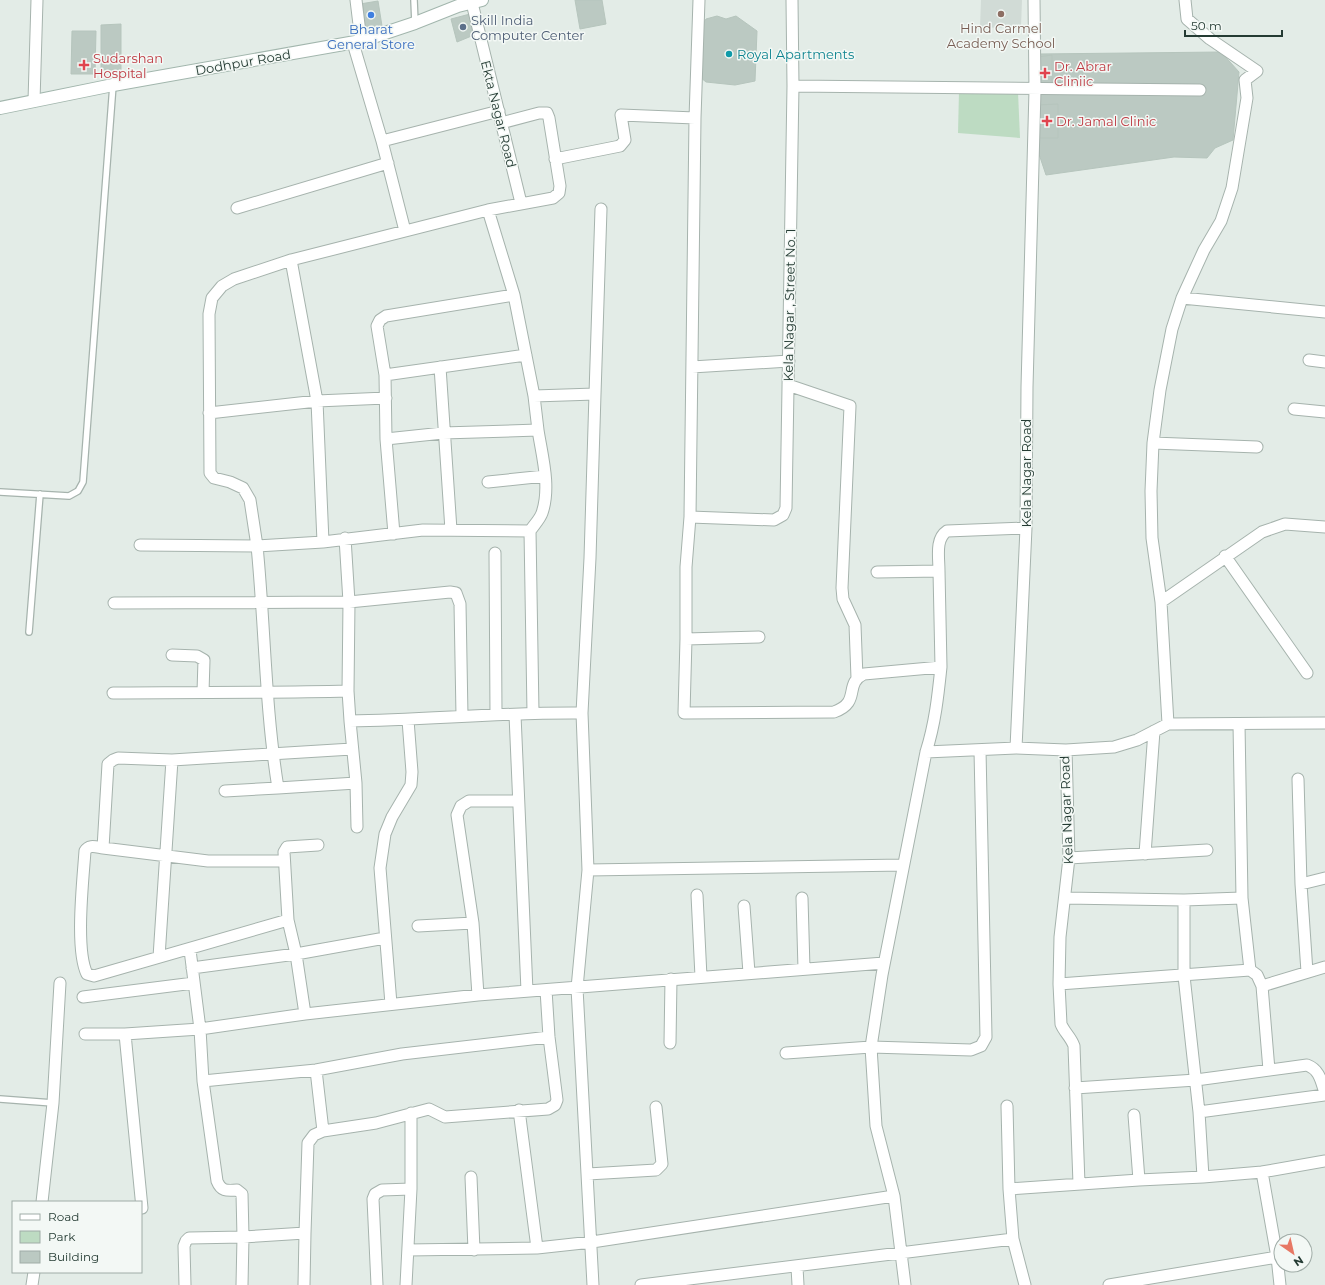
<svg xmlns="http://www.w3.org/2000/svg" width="1325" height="1285" viewBox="0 0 1325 1285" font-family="Montserrat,sans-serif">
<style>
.built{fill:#d1dbd6}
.green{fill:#bddbc2}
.building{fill:#bbc9c2;stroke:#b6c5bd}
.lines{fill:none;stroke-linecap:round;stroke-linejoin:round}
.lane-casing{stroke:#a6b3ad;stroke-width:8}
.street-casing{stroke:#a6b3ad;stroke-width:13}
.secondary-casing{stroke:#a2b6ad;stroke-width:14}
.lane{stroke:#fff;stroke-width:5.5}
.street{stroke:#fff;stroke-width:11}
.secondary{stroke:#fff;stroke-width:12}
.education-dot{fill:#8d6e63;stroke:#f3f8f5;stroke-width:1.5}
.shop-dot{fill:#3f7fe0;stroke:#f3f8f5;stroke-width:1.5}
.service-dot{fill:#5c6f8a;stroke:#f3f8f5;stroke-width:1.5}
.culture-dot{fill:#0f9aa8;stroke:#f3f8f5;stroke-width:1.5}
.health-dot{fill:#e0444e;stroke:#f3f8f5;stroke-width:1.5}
.labels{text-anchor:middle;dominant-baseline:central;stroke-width:3;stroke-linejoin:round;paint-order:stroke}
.service-label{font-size:13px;fill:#4e5e75;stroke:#f3f8f5;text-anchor:start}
.education-label{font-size:13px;fill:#785e54;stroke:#f3f8f5}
.shop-label{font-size:13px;fill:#366cbe;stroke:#f3f8f5}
.culture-label{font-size:13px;fill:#0d838f;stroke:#f3f8f5;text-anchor:start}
.health-label{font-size:13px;fill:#be3a42;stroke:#f3f8f5;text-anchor:start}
.street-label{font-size:13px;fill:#243b33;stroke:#f3f8f5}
</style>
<rect width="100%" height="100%" fill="#e3ece7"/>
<path class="built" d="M981 0H1022L1021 27 980 28Z"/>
<path class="green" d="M959 91 1018 92 1020 138 958 133Z"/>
<path class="building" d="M575 0H602L606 24 580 29Z
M378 1 382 26 364 32 360 4Z
M470 14 474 35 457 42 451 19Z
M717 16 726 19 736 16 757 31 755 81 735 85 706 82 700 77 702 25 706 19Z
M121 24V70H101V25Z
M72 31H96L95 74H71Z
M1221 52 1239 72 1233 140 1215 148 1207 158 1174 157 1046 175 1038 151V54Z
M1052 55V89H1038V57Z
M1058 104V138H1036L1037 105Z"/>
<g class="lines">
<defs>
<path id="lane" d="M414 0 415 23
M0 492 69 496 78 491 83 482 113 85
M29 632 40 494
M0 1099 53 1103"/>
<path id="street" d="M356 0 361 41
M1034 0 1035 90 1027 387 1026 528 1016 748 1066 750 1069 858 1060 937 1059 984 1061 1024C1064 1032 1071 1037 1074 1046L1079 1184
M1185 0 1187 19 1210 39 1257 71 1245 80 1247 98 1232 188 1221 221 1204 250 1182 298 1172 329 1160 390 1153 443 1151 491 1152 538 1161 602 1262 532 1285 524 1325 527
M472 3 521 203
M353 43 382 141 405 231
M793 86 1200 90
M34 101 37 0
M382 141 499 111
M555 159 620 146 625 140 621 115 695 118
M237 208 388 163
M488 210 514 295 534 396
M291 260 317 401 323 542
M1182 298 1325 312
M1309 360 1325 362
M440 367 451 530
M692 367 789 361
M385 375 526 355
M788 385 850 406 842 588 843 599 855 625 857 678
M1294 409 1325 412
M209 413 317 401 386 398
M386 439 385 375 377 326 380 320 386 316 514 295
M1153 443 1257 447
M488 482 545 476
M690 517 774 520 783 515 786 508 793 86 792 0
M530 531 533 713
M394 534 386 439 443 433 538 430 534 396 595 394 601 209
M345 538 349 602 348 691
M140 545 257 546 250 500 243 488 230 482 214 478 210 473 209 314 212 298 222 286 234 279 291 260 488 210 553 198 559 193 560 186 549 118 547 113H539L501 123
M495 553 496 714
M1225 556 1307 673
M939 571 941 667
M877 572 939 571C939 557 935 539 947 531L1026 528
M1161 602 1168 724
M114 603 349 602 450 592 456 593 460 604 462 716
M759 637 686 639 684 713 834 712C862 702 843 684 864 674L941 667C938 696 935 724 926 752L882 975 871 1047 876 1126 894 1196 905 1285
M686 639V567L690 517 695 118 699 0
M172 655 197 656 204 660 203 692
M113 693C192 692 270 693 348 691L350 721C427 720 504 712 582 713L590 558 595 394
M582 713 588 870 577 988 593 1285
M515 715 527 991
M350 721 356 783 357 827
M1066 750 1114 747 1137 740 1168 724 1325 723
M926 752 1016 748
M1298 779 1301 884
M278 788 356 783
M225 791 278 788C265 708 265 627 257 546L323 542 423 530 530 531C534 525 540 519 542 513 551 487 542 456 538 430
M103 848 108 764 113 760 118 758 172 760 352 749
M1145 854 1154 731
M1069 858 1207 850
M283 861H208L103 848C96 847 89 844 85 851 83 880 75 950 87 974L94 976 288 920 284 852 287 847 318 845
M588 870 903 865
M697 895 701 977
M802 898 804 969
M1066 898 1184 900 1242 898 1239 724
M1184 900V976L1199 1112
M744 906 749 973
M288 920 296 954 305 1014
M418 926 473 923
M159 957 172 760
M192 968 296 954 385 938
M1250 970 1257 975 1262 986 1269 1070
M1307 972 1301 884 1325 878
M1059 984 1250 970 1242 898
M1262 986 1325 967
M478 995 473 923 457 815 461 806 469 801H518
M83 997 194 983
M391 1004 380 868 385 834 392 817 411 785 412 772 408 720
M85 1034H125L200 1029 305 1014 478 995 884 963
M125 1034 142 1208
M670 1043 671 979
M786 1053 871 1047 971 1050 981 1046 986 1037 980 750
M203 1081 316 1070 402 1054 549 1037
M1075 1088 1196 1080 1307 1065C1320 1070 1321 1081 1325 1093
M1007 1106 1009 1189
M519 1110 537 1248
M1134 1115 1139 1180
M323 1131 376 1123 429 1109 445 1117 548 1109 555 1105 557 1100 549 1037 546 990
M1262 1172 1277 1257 1280 1285
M588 1174 656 1170 662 1164 656 1107
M471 1177 474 1250
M1203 1177 1199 1112 1325 1095
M42 1202 53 1103 60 983
M1013 1239 1025 1285
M408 1250 537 1248 592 1242 894 1196
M797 1267 798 1285
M32 1285 34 1272
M185 1285 184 1246 186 1241 189 1238 243 1237 242 1194 237 1190C226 1191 221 1191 217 1181L203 1081 200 1029 190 950
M242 1285 243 1237 305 1233 308 1143 314 1135 323 1131 316 1070
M304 1285 305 1233
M377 1285 373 1199 375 1194 382 1190 411 1189
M406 1285 411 1189V1113
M641 1285 1013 1239 1009 1189 1139 1180 1203 1177 1262 1172 1325 1161
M1109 1285 1277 1257"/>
<path id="secondary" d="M0 108 113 85 361 41 415 23 458 6 482 0"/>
</defs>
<use href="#lane" class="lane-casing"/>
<use href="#street" class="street-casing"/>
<use href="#secondary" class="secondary-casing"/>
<use href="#lane" class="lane"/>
<use href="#street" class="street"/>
<use href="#secondary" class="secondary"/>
</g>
<circle class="education-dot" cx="1001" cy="14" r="4"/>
<circle class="shop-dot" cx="371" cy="15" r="4"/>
<circle class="service-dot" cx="463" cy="27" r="4"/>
<circle class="culture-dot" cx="729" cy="54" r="4"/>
<g class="health-dot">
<path d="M82 59h4v4h4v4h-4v4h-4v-4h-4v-4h4z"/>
<path d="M1043 67h4v4h4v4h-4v4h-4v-4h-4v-4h4z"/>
<path d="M1045 115h4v4h4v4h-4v4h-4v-4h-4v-4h4z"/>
</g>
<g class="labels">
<g class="service-label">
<text x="471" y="20">Skill India<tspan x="471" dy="15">Computer Center</tspan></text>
</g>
<g class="education-label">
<text x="1001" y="28">Hind Carmel<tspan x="1001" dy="15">Academy School</tspan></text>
</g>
<g class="shop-label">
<text x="371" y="29">Bharat<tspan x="371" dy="15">General Store</tspan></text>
</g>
<g class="culture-label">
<text x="737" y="54">Royal Apartments</text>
</g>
<g class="health-label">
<text x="93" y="58">Sudarshan<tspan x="93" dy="15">Hospital</tspan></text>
<text x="1054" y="66">Dr. Abrar<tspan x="1054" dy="15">Cliniic</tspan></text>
<text x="1056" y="121">Dr. Jamal Clinic</text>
</g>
<g class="street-label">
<text transform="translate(243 62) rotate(-10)">Dodhpur Road</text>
<text transform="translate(499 114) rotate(76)">Ekta Nagar Road</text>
<text transform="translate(789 305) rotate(-89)">Kela Nagar , Street No. 1</text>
<text transform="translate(1026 473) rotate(-90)">Kela Nagar Road</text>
<text transform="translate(1066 810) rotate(-92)">Kela Nagar Road</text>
</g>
</g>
<rect x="12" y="1201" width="130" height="72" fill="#f3f8f5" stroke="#a0aca7"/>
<rect x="20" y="1214" width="20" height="6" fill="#ffffff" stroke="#a0aca7"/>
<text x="48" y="1221" font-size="12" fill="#243b33">Road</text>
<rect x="20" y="1231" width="20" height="12" fill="#bddbc2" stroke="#a0aca7"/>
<text x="48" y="1241" font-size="12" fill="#243b33">Park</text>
<rect x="20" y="1251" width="20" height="12" fill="#bbc9c2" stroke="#a0aca7"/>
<text x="48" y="1261" font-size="12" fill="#243b33">Building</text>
<g transform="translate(1293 1253) rotate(146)"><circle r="19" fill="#f3f8f5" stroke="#a0aca7"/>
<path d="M0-3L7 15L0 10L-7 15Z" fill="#e77865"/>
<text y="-6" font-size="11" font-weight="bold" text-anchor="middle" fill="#243b33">N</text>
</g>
<path d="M1185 30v6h97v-6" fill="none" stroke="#243b33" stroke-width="2"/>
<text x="1191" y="30" font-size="12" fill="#243b33" stroke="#f3f8f5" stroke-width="3" paint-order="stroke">50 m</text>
</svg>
